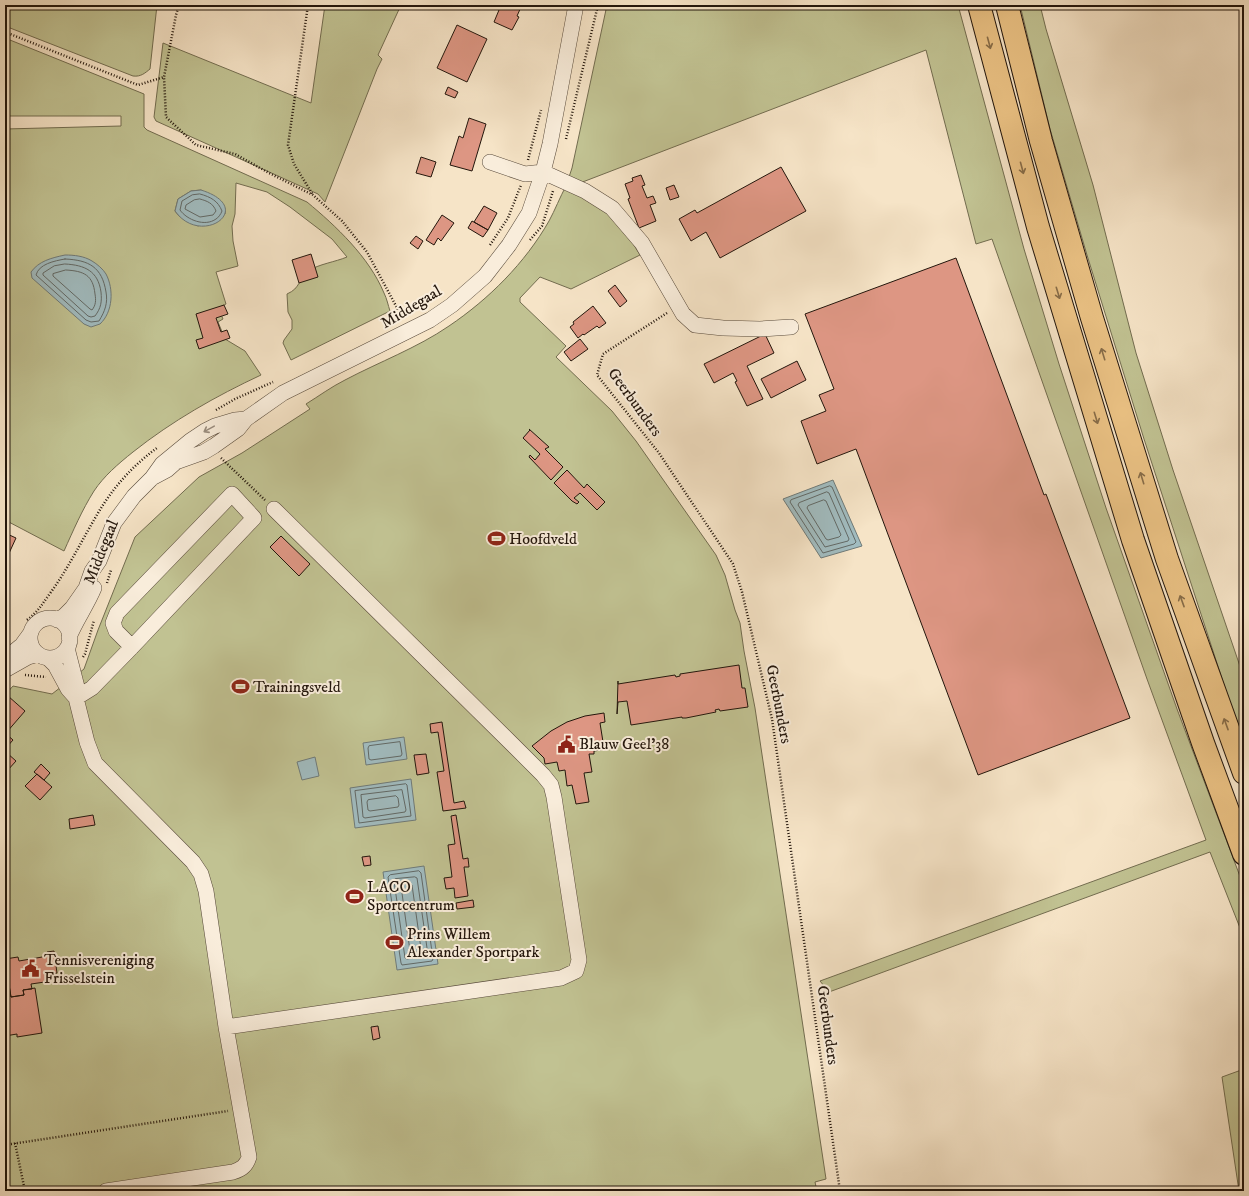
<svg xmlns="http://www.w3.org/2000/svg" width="1249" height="1196" viewBox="0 0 1249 1196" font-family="'IM FELL DW Pica',serif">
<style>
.green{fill:#c1c292;stroke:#726c4f;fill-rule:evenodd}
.water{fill:#a1bcc0;stroke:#6f7a78}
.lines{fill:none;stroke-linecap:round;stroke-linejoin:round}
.shore{stroke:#626966;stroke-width:1}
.building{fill:#dd9683;stroke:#23160c}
.minor-casing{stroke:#584a3b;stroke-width:16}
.highway-casing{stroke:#23160c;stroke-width:24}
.path{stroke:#23160c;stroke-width:2.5;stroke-dasharray:1 2;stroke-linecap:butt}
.minor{stroke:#f9eddb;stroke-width:15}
.highway{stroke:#ebc284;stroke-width:22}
.oneway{stroke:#876c48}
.oneway2{stroke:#998c7e}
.labels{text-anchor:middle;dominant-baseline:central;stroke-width:4;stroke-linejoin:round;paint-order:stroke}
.street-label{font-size:16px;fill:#23160c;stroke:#f9eddb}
.poi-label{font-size:16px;fill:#23160c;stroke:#f9eddb;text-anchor:start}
</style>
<rect width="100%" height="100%" fill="#f6e4c7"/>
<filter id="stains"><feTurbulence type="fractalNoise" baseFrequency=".005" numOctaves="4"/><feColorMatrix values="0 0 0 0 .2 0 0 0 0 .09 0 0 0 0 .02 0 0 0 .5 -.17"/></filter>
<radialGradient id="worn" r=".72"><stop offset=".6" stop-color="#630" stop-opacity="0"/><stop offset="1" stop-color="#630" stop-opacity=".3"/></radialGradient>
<path class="green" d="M5 5H157L150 69C145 73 141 77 133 76L5 26Z
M325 5H401L378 55 382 59 377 69 325 202 318 194 156 121 154 117 163 43 311 103Z
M607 5H958L1024 249 1059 364 1106 508 1177 709 1244 887V938L1210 852 829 992 820 981 1206 840 1147 679 992 239 976 244 926 50 580 183 569 177 572 168Z
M1020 5H1040L1046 29 1093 185 1136 353 1173 470 1244 678V741L1227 694 1144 439 1087 255 1050 129Z
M5 38 144 94V127L147 130 307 202C336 226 369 257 384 293 387 299 388 305 390 311L291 360 283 343 284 340 292 329V320L288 312 287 294C301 288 298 279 308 271 319 264 335 262 347 257L332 239 290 207 267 192 236 183 235 214 232 226 233 241 238 266 216 272 226 304 218 308 223 319 218 322 225 339 245 351 261 375C216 396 172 421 133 452 118 464 104 476 94 491 82 510 73 531 64 551L5 520V129L121 126V116H5ZM201 190C209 195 228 203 225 214L198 226 179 216 175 211 178 199 191 191Z
M566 186 608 212 621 224 640 255 571 289 540 277 520 298V302L566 346 556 357 612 411 636 441 716 555 725 575 735 610 740 623 744 651 755 708 826 1179 815 1182 817 1191H5V695L13 686 52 694 84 669 98 630 135 537 199 477 242 453 310 409 306 404C319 396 331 387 345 380 379 362 417 348 449 326 489 299 525 263 549 221 555 210 560 197 566 186Z
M1244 1069V1191H1239L1222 1077Z"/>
<path class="water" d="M201 190C258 208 201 248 175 211L178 199 191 191Z
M65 255C74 255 84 256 92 261 97 264 103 269 106 274 114 289 113 312 100 324L91 327 84 324 32 278 31 272C39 261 51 258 65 255Z
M833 480 862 546 821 558 783 499Z
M404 737 407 759 366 765 363 743Z
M315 757 319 776 302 780 297 762Z
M411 779 416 820 355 828 350 788Z
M424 866 438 964 397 970 383 872Z"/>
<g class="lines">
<path class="shore" d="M200 194C211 197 218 201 222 211 221 214 218 218 216 219 205 227 187 220 180 210L182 201 192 195Z
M200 199C207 201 213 203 216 211L213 215 200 217 185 209 186 205 194 200Z
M65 259C89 260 102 267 106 292 108 303 105 311 99 321L91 322 86 320 36 275C39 264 54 261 65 259Z
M65 264C85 265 98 271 101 292 102 302 101 308 95 316L91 317 88 316 43 275V273L54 266Z
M66 270C84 271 93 275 95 294 96 300 96 305 92 310L90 309 53 276V274Z
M830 486 832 487 856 542 854 544 823 553 790 502 791 500Z
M827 492 829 493 849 539 848 541 825 547 798 505 799 503Z
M824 500 826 501 841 535 839 537 828 540 826 539 807 508 808 506Z
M400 742 402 754 401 756 371 760 369 759 368 748 369 746Z
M406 784 407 785 411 816 359 823 355 791Z
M402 790 406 810 405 812 365 818 363 817 361 795Z
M396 796 398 798 399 805 398 807 370 811 368 810 367 802 368 800Z
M419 871 421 873 433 959 432 961 402 965 401 963 388 877 390 875Z
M415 877 417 878 428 955 426 956 407 959 405 958 394 881 395 879Z
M410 883 412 885 421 949 420 951 412 952 410 951 401 886 402 884Z"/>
</g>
<path class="building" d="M491 5H516L521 7 517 16 519 17 512 30 494 22 499 10 490 7Z
M457 25 487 39 467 82 437 68Z
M448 87 458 92 455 98 445 94Z
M469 118 486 124 472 171 450 165 459 136 463 138Z
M421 157 436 162 431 177 416 173Z
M781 167 806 211 720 258 706 232 691 241 679 219 695 210 697 213Z
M641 175 645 185 642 186 647 198 653 196 656 203 650 205 656 221 639 228 628 199 630 198 625 184 633 181 632 178Z
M674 185 679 197 670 200 666 188Z
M484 206 497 213 488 230 474 222Z
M442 215 454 223 441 241 438 238 434 245 426 240Z
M472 221 488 230 483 237 468 228Z
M416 236 423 241 418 249 410 243Z
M311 254 318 277 299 283 292 260Z
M956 258 1044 495 1046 494 1130 718 978 775 856 449 817 464 801 421 826 411 819 395 834 389 805 314Z
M615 285 627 301 620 307 608 291Z
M224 305 228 314 216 318 221 332 227 330 230 338 199 349 196 340 203 338 196 314Z
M593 306 606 323 599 328 597 326 584 335 583 334 578 338 570 327 574 324 573 322Z
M765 334 774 353 747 366 763 399 747 406 735 382 737 381 733 373 714 383 704 364Z
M580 339 588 349 571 361 564 352Z
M797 361 806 380 771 398 761 379Z
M529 429 549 447 545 449 563 467 551 480 529 457 530 455 535 460 540 454 523 438 530 430Z
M567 470 584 488 587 484 605 502 597 510 580 493 574 498 579 502 577 504 572 501 554 483Z
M5 533 16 538 5 562Z
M281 536 310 564 299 576 270 547Z
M739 665 742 688H745L748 707 720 711 719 709 715 710 716 712 686 718H682V717L631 725 627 701 618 702 617 714 618 681V684L675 675 676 677 680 676V674Z
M8 696 25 711 6 733 5 700Z
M604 713 605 722 600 723 603 742H600L601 750 594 751V754H589L592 772 584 773 589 802 576 804 572 785 567 786 565 770 559 771 557 762 545 764 544 758 532 746 551 731 567 722 585 716Z
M442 722 454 803 464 801 466 808 443 811 437 772 444 771 438 732 431 733 430 724Z
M5 733 13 740 5 749Z
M7 753 16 761 7 771 5 769V756Z
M426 754 429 773 417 775 414 755Z
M41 764 50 773 44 780 34 772Z
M37 774 52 787 40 800 25 786Z
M93 815 95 825 70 829 69 819Z
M456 815 463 859 468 858 469 867H464L468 896 455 898 454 888 446 889 444 878 452 877 448 845 455 844 451 816Z
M370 856 371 865 364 866 362 857Z
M473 900 474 907 457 909 456 903Z
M54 951 57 973 51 974 52 981 31 984 32 989 23 990 24 995 11 997 5 959 18 957 19 961 48 956 47 952Z
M5 964 11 997 24 995 23 990 35 988 42 1033 17 1037V1034L5 1036Z
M378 1026 380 1038 373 1040 371 1027Z"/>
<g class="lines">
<defs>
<path id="minor" d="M490 162 525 174 543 172
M543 172 585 191 612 208 642 243 683 314 695 325 723 328 760 329 791 327
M152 478 167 470 176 462 204 452 214 446 238 429 246 419 283 393 430 320 452 305 485 276 509 245 529 213 543 172 550 144 576 5
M30 638a20 20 0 1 1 40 0a20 20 0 1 1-40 0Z
M57 620 64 616 72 608 86 588 92 571 99 561 114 523 134 496 152 478 162 464 190 441 205 431 215 426 235 420 246 419
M69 637C76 620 87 605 94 588
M67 648 77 687 76 698 87 742 95 763 193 862 201 874 206 891 226 1027 249 1157C246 1166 242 1169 233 1172L106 1191
M48 658 55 665 68 689 76 698
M5 659 22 645 30 634
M5 670 28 657 38 654
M76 698 92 688 132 647 254 518 232 494 117 613 113 623 116 631 132 647
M226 1027 561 978 576 971 579 960 554 797 551 785 543 775 515 747 274 509"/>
<path id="highway" d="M979 5 1038 227 1133 540 1203 743 1244 854
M1007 5 1041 141 1092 318 1167 559 1244 773"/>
</defs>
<use href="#minor" class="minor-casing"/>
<use href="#highway" class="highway-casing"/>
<path class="path" d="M179 5 176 15 164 77 166 117 196 145 235 154 269 173 313 195 342 221 367 252 403 319
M308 5 288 145 294 164 313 195
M5 32 138 85 164 77
M566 139 598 5
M528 160 541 110
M530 240 542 226 553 191
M490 245 508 218 521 185
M667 313 603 354 597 375 659 453 733 564 742 592 772 719 840 1191
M216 410 235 399 273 382
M221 458 265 500
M107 583 111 570
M27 620C38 612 43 603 51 592 69 567 82 540 98 513 112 489 133 465 157 448
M83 657 85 654 94 620
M25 675 46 677
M15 1143 25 1191
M5 1145 228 1111"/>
<use href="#minor" class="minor"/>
<use href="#highway" class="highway"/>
</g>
<defs><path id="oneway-shaft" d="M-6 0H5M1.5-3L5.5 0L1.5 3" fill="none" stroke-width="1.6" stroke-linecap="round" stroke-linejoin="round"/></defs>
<g class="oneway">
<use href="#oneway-shaft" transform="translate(989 43) rotate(75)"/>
<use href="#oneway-shaft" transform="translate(1022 168) rotate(75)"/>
<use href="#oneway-shaft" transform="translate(1058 293) rotate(73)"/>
<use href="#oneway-shaft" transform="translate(1103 354) rotate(-107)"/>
<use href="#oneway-shaft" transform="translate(1096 418) rotate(73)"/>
<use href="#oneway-shaft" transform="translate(1142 478) rotate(-107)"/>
<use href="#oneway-shaft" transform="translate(1182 601) rotate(-110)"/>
<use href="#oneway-shaft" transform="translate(1226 724) rotate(-110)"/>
</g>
<use class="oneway2" href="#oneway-shaft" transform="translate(209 429) rotate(151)"/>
<defs>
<symbol id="stadium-bare" viewBox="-9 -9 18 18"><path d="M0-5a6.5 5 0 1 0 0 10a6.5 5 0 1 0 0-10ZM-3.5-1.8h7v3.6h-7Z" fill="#8f2418" stroke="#f9eddb" stroke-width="2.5" paint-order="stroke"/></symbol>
<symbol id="civic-bare" viewBox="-9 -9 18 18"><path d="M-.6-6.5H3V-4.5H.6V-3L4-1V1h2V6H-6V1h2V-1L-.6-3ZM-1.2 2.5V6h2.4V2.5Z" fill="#8f2418" stroke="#f9eddb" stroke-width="2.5" paint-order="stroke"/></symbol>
</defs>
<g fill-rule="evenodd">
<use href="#stadium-bare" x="484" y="526" width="25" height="25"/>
<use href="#stadium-bare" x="228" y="674" width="25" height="25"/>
<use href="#civic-bare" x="554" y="732" width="25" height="25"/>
<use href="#stadium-bare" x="342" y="884" width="25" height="25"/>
<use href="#stadium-bare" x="382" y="930" width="25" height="25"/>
<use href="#civic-bare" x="18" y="956" width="25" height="25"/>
</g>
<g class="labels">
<g class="street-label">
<text transform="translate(411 307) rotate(-31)">Middegaal</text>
<text transform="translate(635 402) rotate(54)">Geerbunders</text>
<text transform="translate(101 552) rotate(-68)">Middegaal</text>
<text transform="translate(779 704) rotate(79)">Geerbunders</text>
<text transform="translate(828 1025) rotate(82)">Geerbunders</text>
</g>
<g class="poi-label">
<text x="509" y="539">Hoofdveld</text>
<text x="253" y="687">Trainingsveld</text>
<text x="579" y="744">Blauw Geel'38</text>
<text x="367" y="887">LACO<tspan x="367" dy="18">Sportcentrum</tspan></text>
<text x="407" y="934">Prins Willem<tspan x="407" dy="18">Alexander Sportpark</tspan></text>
<text x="44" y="960">Tennisvereniging<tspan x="44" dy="18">Frisselstein</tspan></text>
</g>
</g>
<rect width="1249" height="1196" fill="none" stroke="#f6e4c7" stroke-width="20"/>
<rect x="6" y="6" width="1237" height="1184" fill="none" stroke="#23160c" stroke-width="2"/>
<rect x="10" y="10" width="1229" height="1176" fill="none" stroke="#23160c"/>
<rect width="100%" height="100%" filter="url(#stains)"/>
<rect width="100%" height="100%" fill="url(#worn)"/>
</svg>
